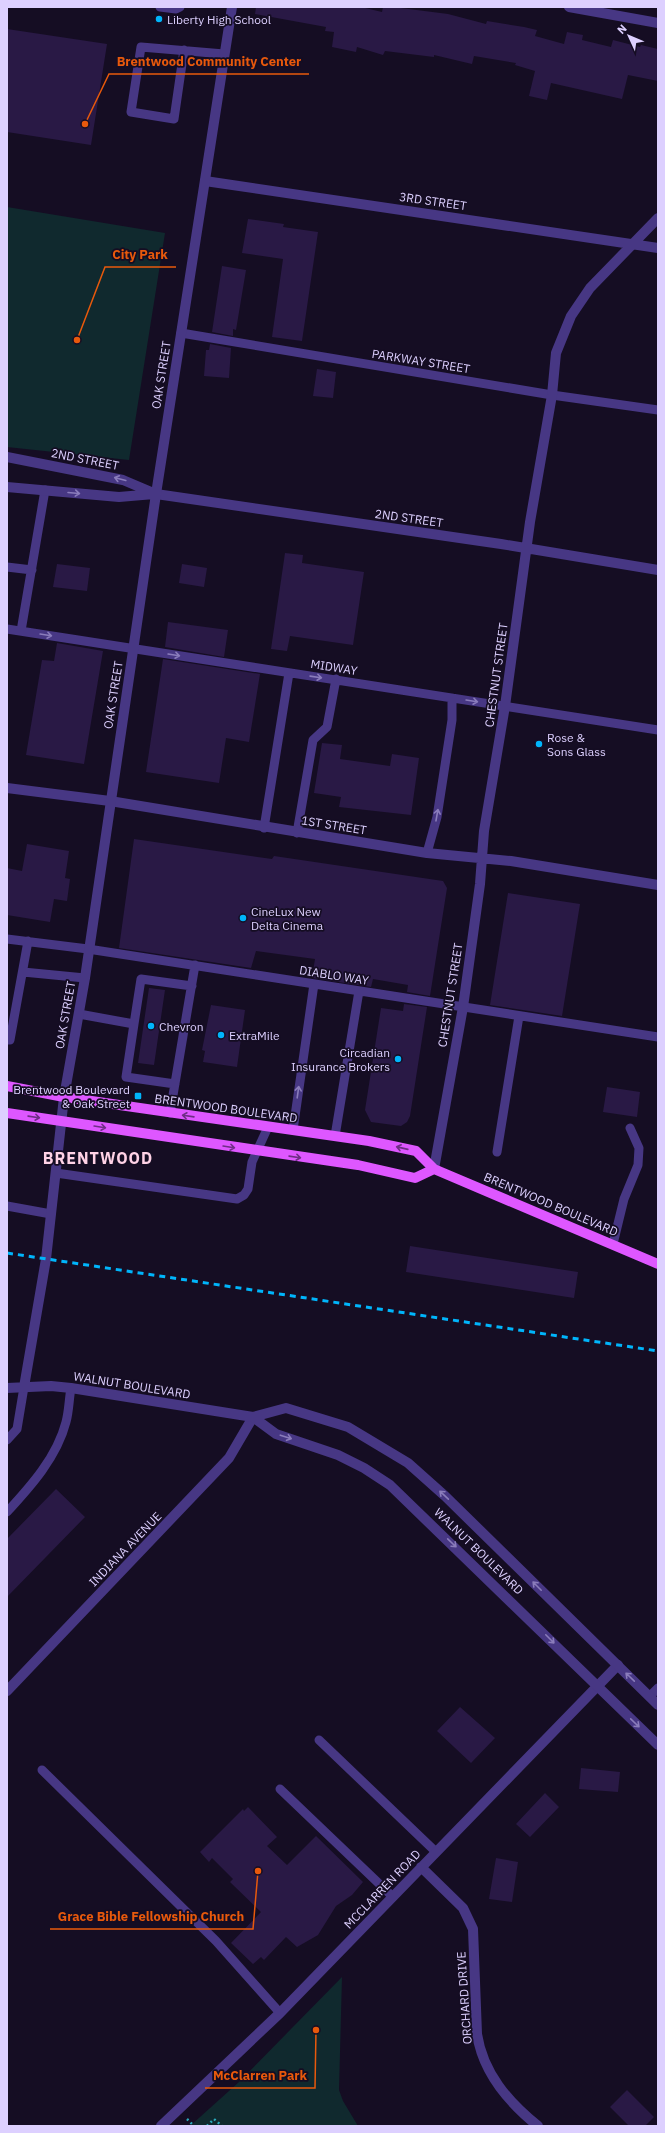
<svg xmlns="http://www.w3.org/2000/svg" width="665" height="2133" viewBox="0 0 665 2133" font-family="'IBM Plex Sans',sans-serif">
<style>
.green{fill:#10292e}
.building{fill:#291945}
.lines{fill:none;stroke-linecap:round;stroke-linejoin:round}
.path{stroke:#2aa8b8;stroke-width:2.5;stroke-dasharray:2 3;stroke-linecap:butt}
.service{stroke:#473784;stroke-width:9}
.minor{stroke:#473784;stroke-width:10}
.tertiary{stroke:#473784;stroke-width:10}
.primary{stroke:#de57ff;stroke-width:10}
.rail{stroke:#00b5fb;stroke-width:3;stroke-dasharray:6 5;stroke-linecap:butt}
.oneway{stroke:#8a7cbb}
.oneway2{stroke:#6f2e86}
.poi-dot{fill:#00b5fb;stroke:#150d23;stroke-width:1.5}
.labels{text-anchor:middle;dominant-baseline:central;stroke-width:3.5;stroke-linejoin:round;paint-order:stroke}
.poi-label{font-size:12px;fill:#ddd0ff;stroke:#150d23;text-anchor:start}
.street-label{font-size:12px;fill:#ddd0ff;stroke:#150d23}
.district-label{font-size:16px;font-weight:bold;letter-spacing:1px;fill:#ffd2e6;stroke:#150d23}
.leader{fill:none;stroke:#e8590c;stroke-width:1.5}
.callout-dot{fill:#e8590c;stroke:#150d23;stroke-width:1.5}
.callout-label{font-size:13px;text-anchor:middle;font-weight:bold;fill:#e8590c;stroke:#150d23;stroke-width:3.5;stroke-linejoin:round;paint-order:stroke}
</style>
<rect width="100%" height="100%" fill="#150d23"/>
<path class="green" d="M7 207 165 233 129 460 7 447Z
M342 1977 339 2090 343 2101 358 2126H190L239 2082Z"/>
<path class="building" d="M256 7H361L382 12 383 7H393L448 14 486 24 487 21 524 27 537 30 535 36 564 44 567 32 583 35 582 40 611 47 613 40 640 47 641 45 658 49V81L628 75 622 99 551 83 547 100 529 96 535 71 515 65 516 63 474 56 472 64 434 55V57L385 51 383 55 357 47 356 52 332 47 334 32 325 31 326 27 255 14Z
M7 29 107 44 91 145 7 132Z
M248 219 284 224 283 227 318 232 302 341 272 337 283 259 242 253Z
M222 266 246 270 236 330 233 329V336L212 332Z
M210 344 231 348 229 378 204 376 206 350H209Z
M317 369 336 372 333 398 313 396Z
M285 553 303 555 302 563 364 572 353 645 290 636 287 651 271 649Z
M57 564 90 568 87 591 53 587Z
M182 564 207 568 204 587 179 583Z
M168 622 228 630 224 657 165 647Z
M57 643 103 651 84 764 26 755 42 660 54 661Z
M163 659 260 674 249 742 226 738 219 783 146 772Z
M322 743 342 745 340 759 390 766 392 754 419 758 411 815 339 807 341 797 314 793Z
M134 839 272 859 274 856 443 881 447 888 430 996 407 992 408 985 373 979 371 987 312 978 315 959 256 951 251 968 119 948Z
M27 844 69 851 65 878 70 879 67 901 54 899 50 922 7 915V868L22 871Z
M508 893 580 904 562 1016 490 1005Z
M149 988 165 990 154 1065 138 1063Z
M404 1004 427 1007 410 1116 407 1122 401 1126 371 1122 365 1110 381 1008 403 1011Z
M211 1005 245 1010 237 1067 203 1062 205 1051 202 1050Z
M607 1087 640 1092 637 1117 603 1112Z
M410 1246 578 1272 574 1298 406 1272Z
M56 1489 85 1517 7 1597V1539Z
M460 1707 495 1738 471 1763 437 1731Z
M581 1768 620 1772 618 1792 579 1789Z
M545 1793 559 1807 530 1837 516 1824Z
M248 1807 277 1837 267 1846 287 1865 316 1836 363 1882 352 1895 336 1906 318 1935 297 1947 286 1937 264 1960 261 1957 253 1964 231 1943 261 1912 230 1882 233 1879 212 1858 209 1862 200 1852 243 1809 244 1811Z
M496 1858 518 1862 512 1902 489 1899Z
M627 2090 654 2117 645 2126H629L610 2107Z"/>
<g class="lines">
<path class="path" d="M187 2119 194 2126
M207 2126 214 2119 222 2126"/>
<path class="service" d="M160 7 176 9 180 7
M184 50 174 119 131 112 141 47 224 54
M181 333 552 395 658 410
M7 567 32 570
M7 629 658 730
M21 631 45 490
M264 828 289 673
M297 833 313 740 327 727 336 679
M427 853 437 817 452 720V698
M7 939 88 949 658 1037
M23 972 85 978
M79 1014 134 1024 141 979 192 986
M134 1024 126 1077 175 1084
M7 1040H10L28 941
M170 1113 195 965
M293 1130 314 984
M335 1136 359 991
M497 1152 519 1016
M56 1173 237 1199 244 1195 248 1189 252 1162 268 1127
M7 1206 51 1214
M613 1244 624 1199 638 1165 639 1148 630 1128
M7 1440 17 1429 24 1387
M7 1512C31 1486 57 1457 66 1422 69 1411 69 1399 71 1388
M650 1696 658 1688
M319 1740 436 1852
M42 1770 216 1941 280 2013
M280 1789 393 1897"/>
<path class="minor" d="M569 7 658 23
M205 181 658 248
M156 494 501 544 658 570
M7 788 110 801 427 853 511 861 658 885
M434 1169 463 1007 480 884 484 831 505 706 530 522 552 395 556 353 571 316 590 288 658 218
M7 1691 229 1458 253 1417
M421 1867 463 1908 473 1929 477 2034C483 2073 508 2102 538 2126
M161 2126 280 2013 618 1665"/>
<path class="tertiary" d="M7 457 123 480 156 494
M7 487 119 497 154 494
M24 1387 46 1259 64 1097 85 978 156 494 232 7
M7 1388 51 1386 71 1388 253 1417 286 1408 348 1427 408 1463 445 1496 658 1705
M253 1417 276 1434 338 1455 364 1468 390 1485 658 1745"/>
<path class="primary" d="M7 1086 64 1097 369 1141 416 1151 434 1169 658 1264
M7 1113 358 1165 415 1178 434 1169"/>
<path class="rail" d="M7 1253 658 1351"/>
</g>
<defs><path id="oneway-shaft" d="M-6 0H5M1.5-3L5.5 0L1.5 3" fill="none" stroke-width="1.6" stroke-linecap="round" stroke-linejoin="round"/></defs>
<g class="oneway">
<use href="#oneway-shaft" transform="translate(120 479) rotate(-165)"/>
<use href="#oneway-shaft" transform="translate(74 493) rotate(5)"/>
<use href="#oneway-shaft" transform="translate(46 635) rotate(9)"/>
<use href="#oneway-shaft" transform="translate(174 655) rotate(9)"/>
<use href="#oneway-shaft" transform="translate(316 677) rotate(8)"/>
<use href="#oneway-shaft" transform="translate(472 701) rotate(9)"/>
<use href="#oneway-shaft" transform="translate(437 815) rotate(-80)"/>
<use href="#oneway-shaft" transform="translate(298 1092) rotate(-82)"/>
<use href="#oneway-shaft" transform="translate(286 1437) rotate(18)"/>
<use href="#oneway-shaft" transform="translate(444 1495) rotate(-137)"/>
<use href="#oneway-shaft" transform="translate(452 1543) rotate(44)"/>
<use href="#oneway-shaft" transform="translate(537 1586) rotate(-135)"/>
<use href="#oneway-shaft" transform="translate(550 1639) rotate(45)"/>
<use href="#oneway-shaft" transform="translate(630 1677) rotate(-136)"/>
<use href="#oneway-shaft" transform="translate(635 1723) rotate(44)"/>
</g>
<g class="oneway2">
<use href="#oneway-shaft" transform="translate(188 1116) rotate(-172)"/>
<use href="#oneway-shaft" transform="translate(34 1117) rotate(8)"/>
<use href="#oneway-shaft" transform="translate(100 1127) rotate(9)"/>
<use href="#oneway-shaft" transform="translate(229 1147) rotate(9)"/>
<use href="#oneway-shaft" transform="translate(402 1148) rotate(-167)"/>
<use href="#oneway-shaft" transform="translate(295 1157) rotate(8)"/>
</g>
<g class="poi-dot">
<circle cx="159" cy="19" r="4"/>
<circle cx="539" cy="744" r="4"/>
<circle cx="243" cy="918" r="4"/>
<circle cx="151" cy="1026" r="4"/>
<circle cx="221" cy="1035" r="4"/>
<circle cx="398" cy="1059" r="4"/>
<rect x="134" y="1092" width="8" height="8" rx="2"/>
</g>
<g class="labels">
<g class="poi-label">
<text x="167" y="19">Liberty High School</text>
<text x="547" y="737">Rose &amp;<tspan x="547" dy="14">Sons Glass</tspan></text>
<text x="251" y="911">CineLux New<tspan x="251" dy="14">Delta Cinema</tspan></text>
<text x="159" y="1026">Chevron</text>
<text x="229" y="1035">ExtraMile</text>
<text x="390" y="1052" text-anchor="end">Circadian<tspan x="390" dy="14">Insurance Brokers</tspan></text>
<text x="130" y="1089" text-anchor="end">Brentwood Boulevard<tspan x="130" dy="14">&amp; Oak Street</tspan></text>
</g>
<g class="street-label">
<text transform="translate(433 201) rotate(8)">3RD STREET</text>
<text transform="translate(421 361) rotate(9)">PARKWAY STREET</text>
<text transform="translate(161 375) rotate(-81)">OAK STREET</text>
<text transform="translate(85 459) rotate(11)">2ND STREET</text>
<text transform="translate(409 518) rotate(8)">2ND STREET</text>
<text transform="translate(334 667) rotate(9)">MIDWAY</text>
<text transform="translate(496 675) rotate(-82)">CHESTNUT STREET</text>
<text transform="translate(113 695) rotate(-81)">OAK STREET</text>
<text transform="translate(334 825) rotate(9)">1ST STREET</text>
<text transform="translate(334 975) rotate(9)">DIABLO WAY</text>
<text transform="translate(450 995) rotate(-81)">CHESTNUT STREET</text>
<text transform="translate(65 1015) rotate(-80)">OAK STREET</text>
<text transform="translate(226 1108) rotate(8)">BRENTWOOD BOULEVARD</text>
<text transform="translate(551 1204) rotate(23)">BRENTWOOD BOULEVARD</text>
<text transform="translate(132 1385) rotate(9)">WALNUT BOULEVARD</text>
<text transform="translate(125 1549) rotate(-46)">INDIANA AVENUE</text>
<text transform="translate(479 1551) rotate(44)">WALNUT BOULEVARD</text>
<text transform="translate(382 1889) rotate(-46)">MCCLARREN ROAD</text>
<text transform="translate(464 1998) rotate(-94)">ORCHARD DRIVE</text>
</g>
<g class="district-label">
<text x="98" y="1158">BRENTWOOD</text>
</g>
</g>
<path class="leader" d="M85 124L109 74H309M77 340L105 267H176M258 1871L253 1929H50M316 2030L315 2088H205"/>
<g class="callout-dot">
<circle cx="85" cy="124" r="4"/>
<circle cx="77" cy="340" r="4"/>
<circle cx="258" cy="1871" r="4"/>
<circle cx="316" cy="2030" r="4"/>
</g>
<g class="callout-label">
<text x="209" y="66">Brentwood Community Center</text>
<text x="140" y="259">City Park</text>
<text x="151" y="1921">Grace Bible Fellowship Church</text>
<text x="260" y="2080">McClarren Park</text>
</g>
<rect width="665" height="2133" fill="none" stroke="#ddd0ff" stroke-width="16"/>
<g transform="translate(629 36) rotate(314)" stroke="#150d23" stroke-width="3" paint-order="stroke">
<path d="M0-3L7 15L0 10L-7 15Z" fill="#ddd0ff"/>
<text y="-6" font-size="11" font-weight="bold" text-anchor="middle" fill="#ddd0ff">N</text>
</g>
</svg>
